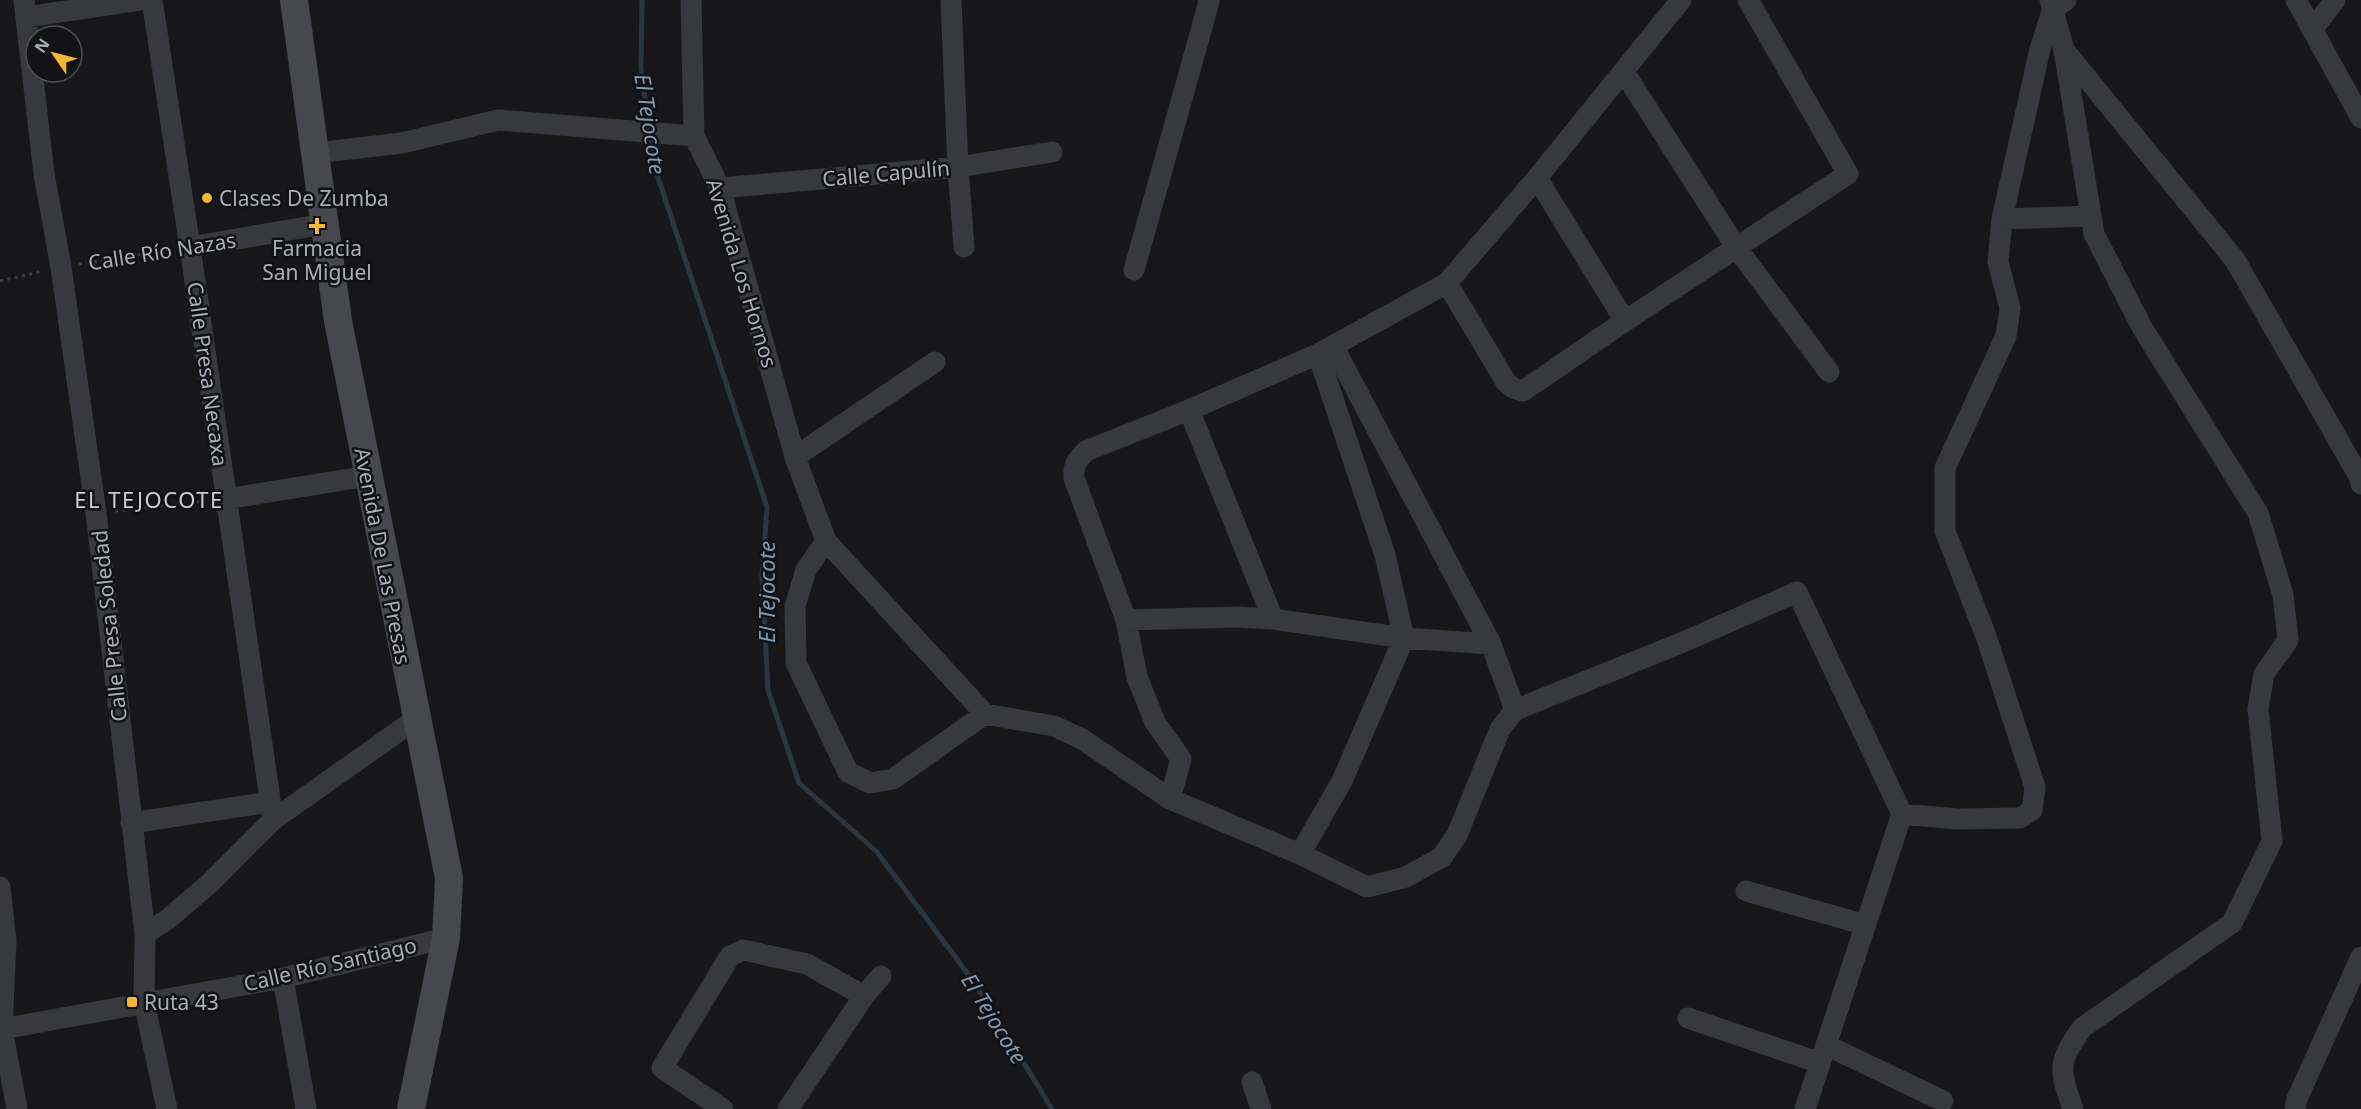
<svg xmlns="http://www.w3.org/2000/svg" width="2361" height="1109" viewBox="0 0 2361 1109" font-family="'Noto Sans',sans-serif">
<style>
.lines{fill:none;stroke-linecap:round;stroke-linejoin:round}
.stream{stroke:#2d363e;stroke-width:5}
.path{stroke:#3e4045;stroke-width:3;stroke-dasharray:3 4.5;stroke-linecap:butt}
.street{stroke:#38393e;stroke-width:21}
.secondary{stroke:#46484e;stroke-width:28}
.poi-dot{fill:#f4b834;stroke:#121214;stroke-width:2}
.labels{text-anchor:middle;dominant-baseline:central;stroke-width:5;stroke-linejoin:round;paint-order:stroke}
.street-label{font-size:21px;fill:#a9aeb9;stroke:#121214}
.poi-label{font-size:21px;fill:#a9aeb9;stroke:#121214;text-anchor:start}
.water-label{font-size:22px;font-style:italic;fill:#809bb4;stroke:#121214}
.neighbourhood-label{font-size:22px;letter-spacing:1.5px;fill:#cacdd5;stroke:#121214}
</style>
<rect width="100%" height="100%" fill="#171719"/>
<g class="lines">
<path class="stream" d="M642 0 641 68 649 128
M651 137 656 171 767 507 762 576 768 690 799 783 876 851 974 982 1052 1109"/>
<path class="path" d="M79 264 170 250
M0 281 43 271
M115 511 206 501"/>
<path class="street" d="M24 0 44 174 61 267 96 513 145 934 144 1002 167 1109
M152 0 190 247 273 820
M691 0 694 136 720 188 795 457 826 541 985 714 1054 726 1082 739 1170 799 1300 854 1367 887 1406 877 1442 857 1457 835 1500 729 1515 710 1681 643 1797 592 1902 814 1805 1109
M951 0 958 167 964 247
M2050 0 2064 50 2094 234 2143 329 2258 513 2283 595 2288 640 2264 674 2258 709 2272 841 2232 923 2082 1028C2057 1064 2059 1068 2073 1109
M2296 0 2361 118
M26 17 140 0
M2312 30 2335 0
M2064 50 2235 260 2360 478 2361 484
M1624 72 1736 247 1829 372
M316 153 402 143 498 120 694 136
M1537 178 1625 321
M720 188 958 167 1052 152
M2002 219 2091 216
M190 247 324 224
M1134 270 1209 2 1208 0
M1447 283 1506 382 1513 388 1523 391 1625 321 1848 174 1748 0
M1333 346 1491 644 1515 710
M1189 410 1273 619
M795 457 935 362
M226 499 368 476
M826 541 806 570 795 606 796 663 848 772 870 783 893 779 985 714
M1126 620 1238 617 1273 619 1404 638 1491 644
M1170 799 1181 759 1155 722 1137 677 1126 620 1074 478C1073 465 1077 460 1086 451L1189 410 1318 354 1447 283 1537 178 1681 0
M1902 814 1957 819 2020 818 2032 810 2035 787 1986 636 1945 531V468L2006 336 2010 308 1998 262 2002 219 2040 49 2053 9 2066 0
M131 823 270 802
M1300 854 1342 781 1404 638 1385 555 1318 354
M0 887 6 941 2 1029 17 1109
M1746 891 1866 925
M145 934 168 919 210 883 273 820 416 719
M283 978 306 1109
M1688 1018 1820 1063
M2 1029 283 978 446 938
M1826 1045 1943 1101
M1252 1082 1261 1109
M723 1109 662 1068 730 956 743 950 807 964 864 996
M788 1109 864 996 881 976
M2295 1109 2297 1099 2361 957"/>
<path class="secondary" d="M294 0 338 321 449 878 446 938 411 1109"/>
</g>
<g class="poi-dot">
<circle cx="207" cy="198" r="6"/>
<path d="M314 217h6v6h6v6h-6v6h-6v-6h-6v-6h6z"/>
<rect x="126" y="996" width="12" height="12" rx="3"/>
</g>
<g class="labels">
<g class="street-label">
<text transform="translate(886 173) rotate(-5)">Calle Capulín</text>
<text transform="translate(162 251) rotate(-9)">Calle Río Nazas</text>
<text transform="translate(742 273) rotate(73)">Avenida Los Hornos</text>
<text transform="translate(208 374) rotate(82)">Calle Presa Necaxa</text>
<text transform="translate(383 556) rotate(79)">Avenida De Las Presas</text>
<text transform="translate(109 626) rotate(-96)">Calle Presa Soledad</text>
<text transform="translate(330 964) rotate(-13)">Calle Río Santiago</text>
</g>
<g class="poi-label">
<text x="219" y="198">Clases De Zumba</text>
<text x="317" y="248" text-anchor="middle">Farmacia<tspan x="317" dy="24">San Miguel</tspan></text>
<text x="144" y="1002">Ruta 43</text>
</g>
<g class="water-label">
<text transform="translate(651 124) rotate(81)">El Tejocote</text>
<text transform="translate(766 592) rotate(-90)">El Tejocote</text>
<text transform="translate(995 1018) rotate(58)">El Tejocote</text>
</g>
<g class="neighbourhood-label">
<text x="149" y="499">EL TEJOCOTE</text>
</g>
</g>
<g transform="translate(54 54) rotate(305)"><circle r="28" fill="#121214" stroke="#4e5056" stroke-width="1.5"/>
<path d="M0-4.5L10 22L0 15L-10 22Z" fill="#f4b834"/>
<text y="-9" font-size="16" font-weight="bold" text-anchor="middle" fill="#a9aeb9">N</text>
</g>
</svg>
